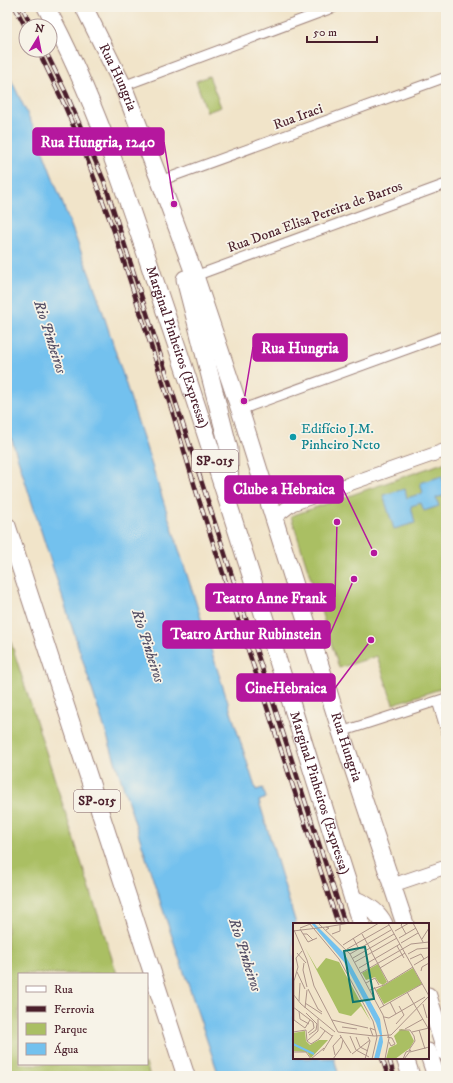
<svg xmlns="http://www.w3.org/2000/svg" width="453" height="1083" viewBox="0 0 453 1083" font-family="'IM FELL DW Pica',serif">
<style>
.green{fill:#aabf63;stroke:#7a6f47}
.water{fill:#73c1ee;stroke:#5e708c}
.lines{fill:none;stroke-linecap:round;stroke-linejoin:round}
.street-casing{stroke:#9e827a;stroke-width:11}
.secondary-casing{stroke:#9e827a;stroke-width:15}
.highway-casing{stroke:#9e827a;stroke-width:19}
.street{stroke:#fff;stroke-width:9}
.secondary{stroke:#fff;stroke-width:13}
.highway{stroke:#fff;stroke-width:17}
.rail-casing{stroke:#4a1f2b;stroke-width:4.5}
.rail{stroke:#f7f3e8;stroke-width:3;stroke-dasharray:9;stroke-linecap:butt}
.culture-dot{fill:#0f9aa8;stroke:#f7f3e8;stroke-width:1.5}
.labels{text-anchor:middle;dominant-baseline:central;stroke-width:3.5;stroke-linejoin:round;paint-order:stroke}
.shield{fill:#f7f3e8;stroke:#7e5f64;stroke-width:1}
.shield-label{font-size:13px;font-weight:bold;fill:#4a1f2b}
.street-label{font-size:14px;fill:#4a1f2b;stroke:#f7f3e8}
.culture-label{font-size:14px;fill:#0d838f;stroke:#f7f3e8;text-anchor:start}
.water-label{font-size:15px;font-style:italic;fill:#565066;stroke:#f7f3e8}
.inset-river{fill:none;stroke:#73c1ee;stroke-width:2}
.inset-road{fill:none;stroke:#ae958a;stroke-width:1}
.view{fill:#0f766e;fill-opacity:0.15;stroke:#0f766e;stroke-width:2}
.inset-edge{fill:none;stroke:#4a1f2b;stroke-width:2}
.leader{fill:none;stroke:#b5179e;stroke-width:1.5}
.callout-dot{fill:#b5179e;stroke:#f7f3e8;stroke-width:1.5}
.callout{fill:#b5179e;stroke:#b5179e;stroke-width:1.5}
.callout-label{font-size:15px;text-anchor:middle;font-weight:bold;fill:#fff}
</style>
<rect width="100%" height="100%" fill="#f7f3e8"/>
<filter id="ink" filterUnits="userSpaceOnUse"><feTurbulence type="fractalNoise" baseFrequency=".025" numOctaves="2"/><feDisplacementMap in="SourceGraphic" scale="8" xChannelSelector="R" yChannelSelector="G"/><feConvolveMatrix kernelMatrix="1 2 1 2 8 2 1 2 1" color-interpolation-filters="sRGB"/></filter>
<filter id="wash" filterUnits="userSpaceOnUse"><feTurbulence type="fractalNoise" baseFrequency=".012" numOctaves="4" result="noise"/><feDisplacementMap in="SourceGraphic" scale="16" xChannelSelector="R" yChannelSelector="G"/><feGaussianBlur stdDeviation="0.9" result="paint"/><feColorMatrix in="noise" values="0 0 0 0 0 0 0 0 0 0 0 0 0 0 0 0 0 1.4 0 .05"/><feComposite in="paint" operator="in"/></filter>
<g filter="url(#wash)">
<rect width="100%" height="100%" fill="#f1e4c9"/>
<path class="green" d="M209 76 221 107 207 112 196 81Z
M446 462V687L393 704 377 656 339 668 291 516Z
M7 630 117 974H19V1064H146L150 1076H7Z"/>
<path class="water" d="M7 71 34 128 97 294 256 790 263 788 266 798 259 801 296 924H294V1058H334L339 1076H219L161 904 7 425Z
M442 476 446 495 436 498 439 506 424 511 421 503 411 506 415 523 394 529 383 495 405 489 407 498 423 493 420 483Z"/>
</g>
<g filter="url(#ink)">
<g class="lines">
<defs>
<path id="street" d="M123 86 335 7
M160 181 446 77
M195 276 446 184
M240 410 446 335
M437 701 446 731
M341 732 446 698"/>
<path id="secondary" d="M274 518 292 504 446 450
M393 885 446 867"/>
<g id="highway">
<path id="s1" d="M46 7C101 109 134 220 171 329 238 526 297 726 361 924"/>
<path id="s2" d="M84 7 123 86 160 181 195 276 240 410 341 732 405 924"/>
<path d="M185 279 229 449 230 495"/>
<path d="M7 526 186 1076"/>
<path d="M353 899C366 904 378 911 384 924"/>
<path d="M428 996 446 1053"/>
<path d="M428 1052 436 1076"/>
<path d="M405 1058 411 1076"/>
</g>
</defs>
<use href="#street" class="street-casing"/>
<use href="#secondary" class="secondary-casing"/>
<use href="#highway" class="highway-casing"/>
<use href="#street" class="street"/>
<use href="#secondary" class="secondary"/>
<use href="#highway" class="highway"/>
<defs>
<path id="rail" d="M15 7 26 28
M22 7 32 26
M38 50 64 104 84 151 114 231 173 414 198 497 338 924
M45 50 66 93 104 181 345 924
M382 1058 388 1076
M389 1058 394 1076"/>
</defs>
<use href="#rail" class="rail-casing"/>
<use href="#rail" class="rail"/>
</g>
</g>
<circle class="culture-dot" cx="293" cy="437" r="4"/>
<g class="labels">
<g class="shield">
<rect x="192" y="450" width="46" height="22" rx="3"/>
<rect x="74" y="790" width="46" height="22" rx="3"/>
</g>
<g class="shield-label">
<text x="215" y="461">SP-015</text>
<text x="97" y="801">SP-015</text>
</g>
<g class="street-label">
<text stroke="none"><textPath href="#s2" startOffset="78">Rua Hungria</textPath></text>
<text transform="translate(298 117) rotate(-20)">Rua Iraci</text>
<text transform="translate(315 217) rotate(-20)">Rua Dona Elisa Pereira de Barros</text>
<text stroke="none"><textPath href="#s1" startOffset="365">Marginal Pinheiros (Expressa)</textPath></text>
<text stroke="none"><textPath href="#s2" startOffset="786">Rua Hungria</textPath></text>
<text stroke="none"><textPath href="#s1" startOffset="833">Marginal Pinheiros (Expressa)</textPath></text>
</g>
<g class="culture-label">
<text x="301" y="429">Edifício J.M.<tspan x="301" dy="16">Pinheiro Neto</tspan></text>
</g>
<g class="water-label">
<text transform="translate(50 337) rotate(72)">Rio Pinheiros</text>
<text transform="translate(148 646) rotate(72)">Rio Pinheiros</text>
<text transform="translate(245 955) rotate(72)">Rio Pinheiros</text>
</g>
</g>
<g transform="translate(293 923)">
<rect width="136" height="136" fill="#f1e4c9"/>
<path d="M12 25 24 46 33 35 46 39 78 99 68 83 58 93 46 90ZM85 41 94 59 90 62 86 60 82 54 73 57 69 50ZM120 45 129 61 91 81 83 67ZM108 106 116 108 121 118 117 125 102 136H93L96 125 104 121 101 113ZM12 108 13 118 17 122 26 117H35L18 135 14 129 0 128V110Z" fill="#aabf63"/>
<path d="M18 0H21L51 30 87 96 90 119 86 136H81L87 112 83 100 51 39Z" fill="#73c1ee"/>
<path class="inset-river" d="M0 121 21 131"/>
<path class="inset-road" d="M16 0 46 36 80 98 84 114 79 136M25 0 57 31 90 92 96 115 92 136M95 0 136 73M110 0 108 2 113 11M120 0 130 19M33 4 57 0M7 5 20 0M7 6 15 19 24 15M1 7 14 37 21 63 45 109 81 113 98 112 136 73M0 8 33 4 36 5 33 7M102 8 116 0M69 10 86 0M10 11H14L20 17M39 11 47 8V2M69 11 79 29M60 15 66 26M106 15 123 5M129 16 136 5M108 20 125 10M50 22 69 10M104 23 111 35M54 26 96 2M4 30 13 40M79 30 95 59M57 31 98 7M115 31 124 26 136 25M60 35 101 11M117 36 128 31 131 36M62 39 104 15M11 40 10 47 14 64M121 42 136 33M66 45 107 21M87 45 112 30M128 48 129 44 136 40M4 49 12 66M68 50 118 21 136 19M73 60 82 55 86 62M81 64 91 83M15 66 25 86 29 89M77 67 91 62 120 44M114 69 135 105M0 71 8 81 42 109M6 78 7 60M97 79 103 91M12 80 29 91M130 81 134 95M0 84 20 99 21 105 15 110M12 85 14 67M87 85 129 61M6 88 7 96 16 101M13 90 24 101 23 107 16 112M91 94 96 95 132 74M1 97V58L5 44 3 35 9 28M1 97 12 105 17 97M39 97 75 105M103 101 111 92 106 83M27 104 39 113M49 104 64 106M112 106 130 96M106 107H117L121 113 122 118 116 127M126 107 132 126M0 109 13 107 14 118 18 121 26 116 32 108M119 109 136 105M47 112 58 130M57 113 63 127 76 134M80 113 77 105 82 107M63 114 67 124 75 128M94 114 99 115 102 121 98 123 96 119M14 118 25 108V96M30 128 40 112M0 129H13L18 136M117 129 136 124M59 131 77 117M42 132 40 123 48 114M18 136 31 125M40 136 48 125 50 117M72 136 77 118 75 114M110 136 113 129 118 127 111 136"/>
<path class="view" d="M72 24 81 76 60 79 51 28Z"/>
<rect width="136" height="136" class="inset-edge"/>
</g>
<path class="leader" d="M174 204L164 142M244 401L253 347M374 553L343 489M337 522L335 597M354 579L330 634M371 640L335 688"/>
<g class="callout-dot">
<circle cx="174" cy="204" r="4"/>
<circle cx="244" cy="401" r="4"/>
<circle cx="374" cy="553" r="4"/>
<circle cx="337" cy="522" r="4"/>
<circle cx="354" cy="579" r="4"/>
<circle cx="371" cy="640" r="4"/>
</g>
<g class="callout">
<rect x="33" y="128" width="131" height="27" rx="4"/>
<rect x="253" y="334" width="94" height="27" rx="4"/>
<rect x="225" y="476" width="118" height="27" rx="4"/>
<rect x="206" y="584" width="129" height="27" rx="4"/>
<rect x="163" y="621" width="167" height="27" rx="4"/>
<rect x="237" y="674" width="98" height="27" rx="4"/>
</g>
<g class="callout-label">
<text x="98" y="147">Rua Hungria, 1240</text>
<text x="300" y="353">Rua Hungria</text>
<text x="284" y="494">Clube a Hebraica</text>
<text x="270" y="603">Teatro Anne Frank</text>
<text x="246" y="639">Teatro Arthur Rubinstein</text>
<text x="286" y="693">CineHebraica</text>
</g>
<rect width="453" height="1083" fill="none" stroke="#f7f3e8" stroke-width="24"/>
<rect x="18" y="973" width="130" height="92" fill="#f7f3e8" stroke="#b29e9c"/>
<rect x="26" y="986" width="20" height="6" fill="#ffffff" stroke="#b29e9c"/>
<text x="54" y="993" font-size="12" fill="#4a1f2b">Rua</text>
<rect x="26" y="1006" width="20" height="6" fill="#4a1f2b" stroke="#b29e9c"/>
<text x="54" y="1013" font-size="12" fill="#4a1f2b">Ferrovia</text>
<rect x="26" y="1023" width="20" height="12" fill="#aabf63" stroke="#b29e9c"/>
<text x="54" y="1033" font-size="12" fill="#4a1f2b">Parque</text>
<rect x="26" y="1043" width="20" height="12" fill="#73c1ee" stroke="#b29e9c"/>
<text x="54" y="1053" font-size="12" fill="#4a1f2b">Água</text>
<g transform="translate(38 38) rotate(10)"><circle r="19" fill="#f7f3e8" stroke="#b29e9c"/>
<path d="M0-3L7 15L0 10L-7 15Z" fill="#b5179e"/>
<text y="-6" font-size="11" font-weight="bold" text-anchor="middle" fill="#4a1f2b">N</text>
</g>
<path d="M307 36v6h70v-6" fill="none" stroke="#4a1f2b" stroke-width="2"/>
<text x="313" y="36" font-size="12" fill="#4a1f2b" stroke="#f7f3e8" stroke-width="3" paint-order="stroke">50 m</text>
</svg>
